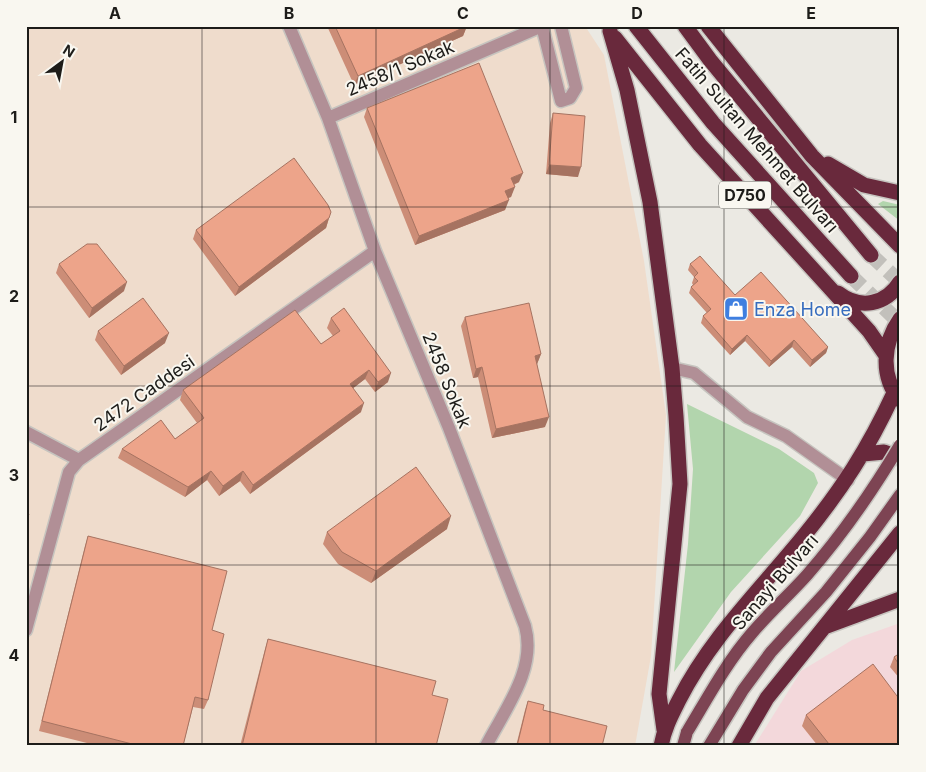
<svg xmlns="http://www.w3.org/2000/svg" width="926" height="772" viewBox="0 0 926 772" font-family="Inter,sans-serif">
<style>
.commercial{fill:#f3d8db}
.industrial{fill:#efdccc}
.green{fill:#b2d5ad}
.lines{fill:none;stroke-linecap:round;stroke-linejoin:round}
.highway-tunnel{stroke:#c2c0bb;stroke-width:15;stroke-dasharray:15 8;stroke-linecap:butt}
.street-casing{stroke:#c6c4bf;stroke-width:15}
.primary-casing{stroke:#c6c4bf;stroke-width:15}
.highway-casing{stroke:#c6c4bf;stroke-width:18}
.street{stroke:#b18f96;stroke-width:12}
.primary{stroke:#7d4453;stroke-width:12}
.highway{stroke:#69293c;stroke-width:15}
.primary-bridge-casing{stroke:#c6c4bf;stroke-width:15;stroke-linecap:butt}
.primary-bridge{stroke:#7d4453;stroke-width:12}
.wall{fill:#cc8d77}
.shaded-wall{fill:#a67361}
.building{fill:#eda48a;stroke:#a67361}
.grid{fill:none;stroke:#1d1c19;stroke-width:1;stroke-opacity:0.55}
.labels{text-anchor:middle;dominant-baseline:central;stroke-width:4;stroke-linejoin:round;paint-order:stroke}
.shield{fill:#f9f7f0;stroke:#5f5e5a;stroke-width:1}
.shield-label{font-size:16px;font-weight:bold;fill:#1d1c19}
.street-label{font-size:18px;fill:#1d1c19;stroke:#f9f7f0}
.shop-label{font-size:18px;fill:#366cbe;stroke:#f9f7f0;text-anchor:start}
.neatline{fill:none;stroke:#1d1c19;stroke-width:2}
.grid-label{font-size:16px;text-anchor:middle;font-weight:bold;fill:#1d1c19}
</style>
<rect width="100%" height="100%" fill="#ebe9e3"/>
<path class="commercial" d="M900 623V746H754L801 671 852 640Z"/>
<path class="industrial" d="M26 26H585L604 55 644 261 666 415 651 656 635 746H26Z"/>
<path class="green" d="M883 201 900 205V221L878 204Z
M687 404 779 449 814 473 818 483 800 516 731 592 674 672 688 544 693 469Z"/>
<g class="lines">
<path class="highway-tunnel" d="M871 255 900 282
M851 276 900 323"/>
<defs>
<path id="street" d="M289 26 328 118 375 251 449 428 525 626C537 669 505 709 486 746
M542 26 561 101 570 98 576 88 561 26
M328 118 542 26
M672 368 694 373 747 417 786 436 848 480
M26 432 79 460
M26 630 69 472 79 460 375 251"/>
<path id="primary" d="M683 746 687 732
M709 746 743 690 771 652 826 592 870 537 900 495"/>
<path id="highway" d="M636 26 713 123 851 276
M685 26 710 60 871 255
M708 26 812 156 900 246
M610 31 627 90 650 202 672 368 676 416 680 484 659 694 664 730
M615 38 700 145 869 331 885 354
M828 164 864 185 900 193
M838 293C860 310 886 305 900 282
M900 319C883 343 880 376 900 400
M863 454 884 452 900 458
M827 626 900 599
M661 746C664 729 671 716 679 700 711 637 759 591 803 537 842 489 868 449 894 393
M739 746 767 698 900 533"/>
</defs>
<use href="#street" class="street-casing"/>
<use href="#primary" class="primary-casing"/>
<use href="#highway" class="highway-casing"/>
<use href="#street" class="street"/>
<use href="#primary" class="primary"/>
<use href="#highway" class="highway"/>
<defs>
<path id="primary-bridge" d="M687 732C707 699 726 663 752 633 769 613 789 595 807 575 842 535 872 492 900 445"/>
</defs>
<use href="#primary-bridge" class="primary-bridge-casing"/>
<use href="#primary-bridge" class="primary-bridge"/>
</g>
<path class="wall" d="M327 26H467L463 36 354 85Z
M367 108 519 182 514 185 511 197 508 198 505 210 415 245 364 117Z
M553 113 578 177 546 174 550 123Z
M329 218 326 228 235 296 193 239 196 230Z
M59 264 124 291 89 318 56 273Z
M690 264 735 295 828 347 826 353 810 367 792 347 769 367 745 341 730 355 701 323 703 316 707 313 689 293 691 287 693 285 692 283 694 277 688 270Z
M465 317 541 354 537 364 545 427 492 438 478 377 473 378 461 326Z
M331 318 388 382 375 392 365 379 353 388 361 412 250 494 240 481 219 496 207 480 185 497 118 458 122 449 175 439 197 423 180 400 183 390 321 344 333 336 327 328Z
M98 331 165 343 121 375 95 340Z
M447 529 371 583 338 564 323 544 327 532Z
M88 536 212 630 208 700 204 709 193 707 183 746H99L39 731 85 546Z
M268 639 432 695 436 746H240L265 649Z
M900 653V679L890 667 894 657Z
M528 701 543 710 602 746H516L525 710Z
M806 715 900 746H818L802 726Z"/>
<path class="shaded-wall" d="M467 26 463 36 354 85 358 76Z
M549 165 581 167 578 177 546 174Z
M523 173 519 182 507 187 511 178Z
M515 187 511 197 502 200 505 191Z
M509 200 505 210 415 245 419 236Z
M329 218 326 228 235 296 239 287Z
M127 282 124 291 89 318 92 308Z
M169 333 165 343 121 375 124 366Z
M747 335 745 341 730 355 732 349Z
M794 340 792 347 769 367 771 361Z
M828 347 826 353 810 367 812 360Z
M541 354 537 364 532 365 535 356Z
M482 367 478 377 473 378 476 369Z
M369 370 365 379 347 393 350 384Z
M391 373 388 382 375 392 378 382Z
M364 403 361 412 250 494 253 485Z
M549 417 545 427 492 438 496 429Z
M211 471 207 480 185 497 188 487Z
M243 471 240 481 219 496 223 486Z
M451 516 447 529 371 583 376 571Z"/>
<path class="building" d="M335 26H467L358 76Z
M479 63 523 173 511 178 515 187 505 191 509 200 419 236 367 108Z
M553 113 585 116 581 167 549 165Z
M294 158 328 205 331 212 329 218 239 287 196 230Z
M87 244H97L127 282 92 308 59 264Z
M700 256 735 295 761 272 828 347 812 360 794 340 771 361 747 335 732 349 703 316 711 309 691 287 698 281 694 277 698 273 690 264Z
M143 298 169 333 124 366 98 331Z
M529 303 541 354 535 356 549 417 496 429 482 367 476 369 465 317Z
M344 308 391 373 378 382 369 370 350 384 364 403 253 485 243 471 223 486 211 471 188 487 122 449 161 420 175 439 204 418 183 390 295 310 321 344 340 331 331 318Z
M416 467 451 516 376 571 342 552 327 532Z
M26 512 29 514 26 520Z
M88 536 227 571 212 630 224 634 208 700 195 697 183 746H140L42 721Z
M268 639 436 681 432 695 448 699 436 746H242Z
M900 653V666L894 657Z
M873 664 900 700V746H826L829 744 806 715Z
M528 701 544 705 543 710 607 726 602 746H517Z"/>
<path class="grid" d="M202 26V746M376 26V746M550 26V746M724 26V746M26 207H900M26 386H900M26 565H900"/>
<defs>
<symbol id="shop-square" viewBox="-11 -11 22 22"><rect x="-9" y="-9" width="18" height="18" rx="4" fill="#3f7fe0" stroke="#f9f7f0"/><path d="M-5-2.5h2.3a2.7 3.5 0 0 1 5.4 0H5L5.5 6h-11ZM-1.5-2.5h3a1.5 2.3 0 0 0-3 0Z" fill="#fff"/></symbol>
</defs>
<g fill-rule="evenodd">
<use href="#shop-square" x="722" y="295" width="28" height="28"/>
</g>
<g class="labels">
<rect class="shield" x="719" y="181.5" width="52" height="27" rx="4"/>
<g class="shield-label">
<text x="745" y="195">D750</text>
</g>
<g class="street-label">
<text transform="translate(400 68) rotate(-23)">2458/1 Sokak</text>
<text transform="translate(757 140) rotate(49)">Fatih Sultan Mehmet Bulvarı</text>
<text transform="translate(447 380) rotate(68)">2458 Sokak</text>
<text transform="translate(144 393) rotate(-35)">2472 Caddesi</text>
<text transform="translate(775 582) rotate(-49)">Sanayi Bulvarı</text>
</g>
<g class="shop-label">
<text x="754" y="309">Enza Home</text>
</g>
</g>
<rect width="926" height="772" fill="none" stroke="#f9f7f0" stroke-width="55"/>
<g transform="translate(62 62) rotate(32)" stroke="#f9f7f0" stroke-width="4" paint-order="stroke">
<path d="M0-4L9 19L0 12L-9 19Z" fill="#1d1c19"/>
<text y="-8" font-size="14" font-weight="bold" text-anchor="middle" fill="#1d1c19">N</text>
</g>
<rect x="28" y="28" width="870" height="716" class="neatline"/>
<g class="grid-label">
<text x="115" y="19">A</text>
<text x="289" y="19">B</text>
<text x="463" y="19">C</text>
<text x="637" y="19">D</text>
<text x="811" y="19">E</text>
<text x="14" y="123">1</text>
<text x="14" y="302">2</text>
<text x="14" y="481">3</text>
<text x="14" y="661">4</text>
</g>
</svg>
